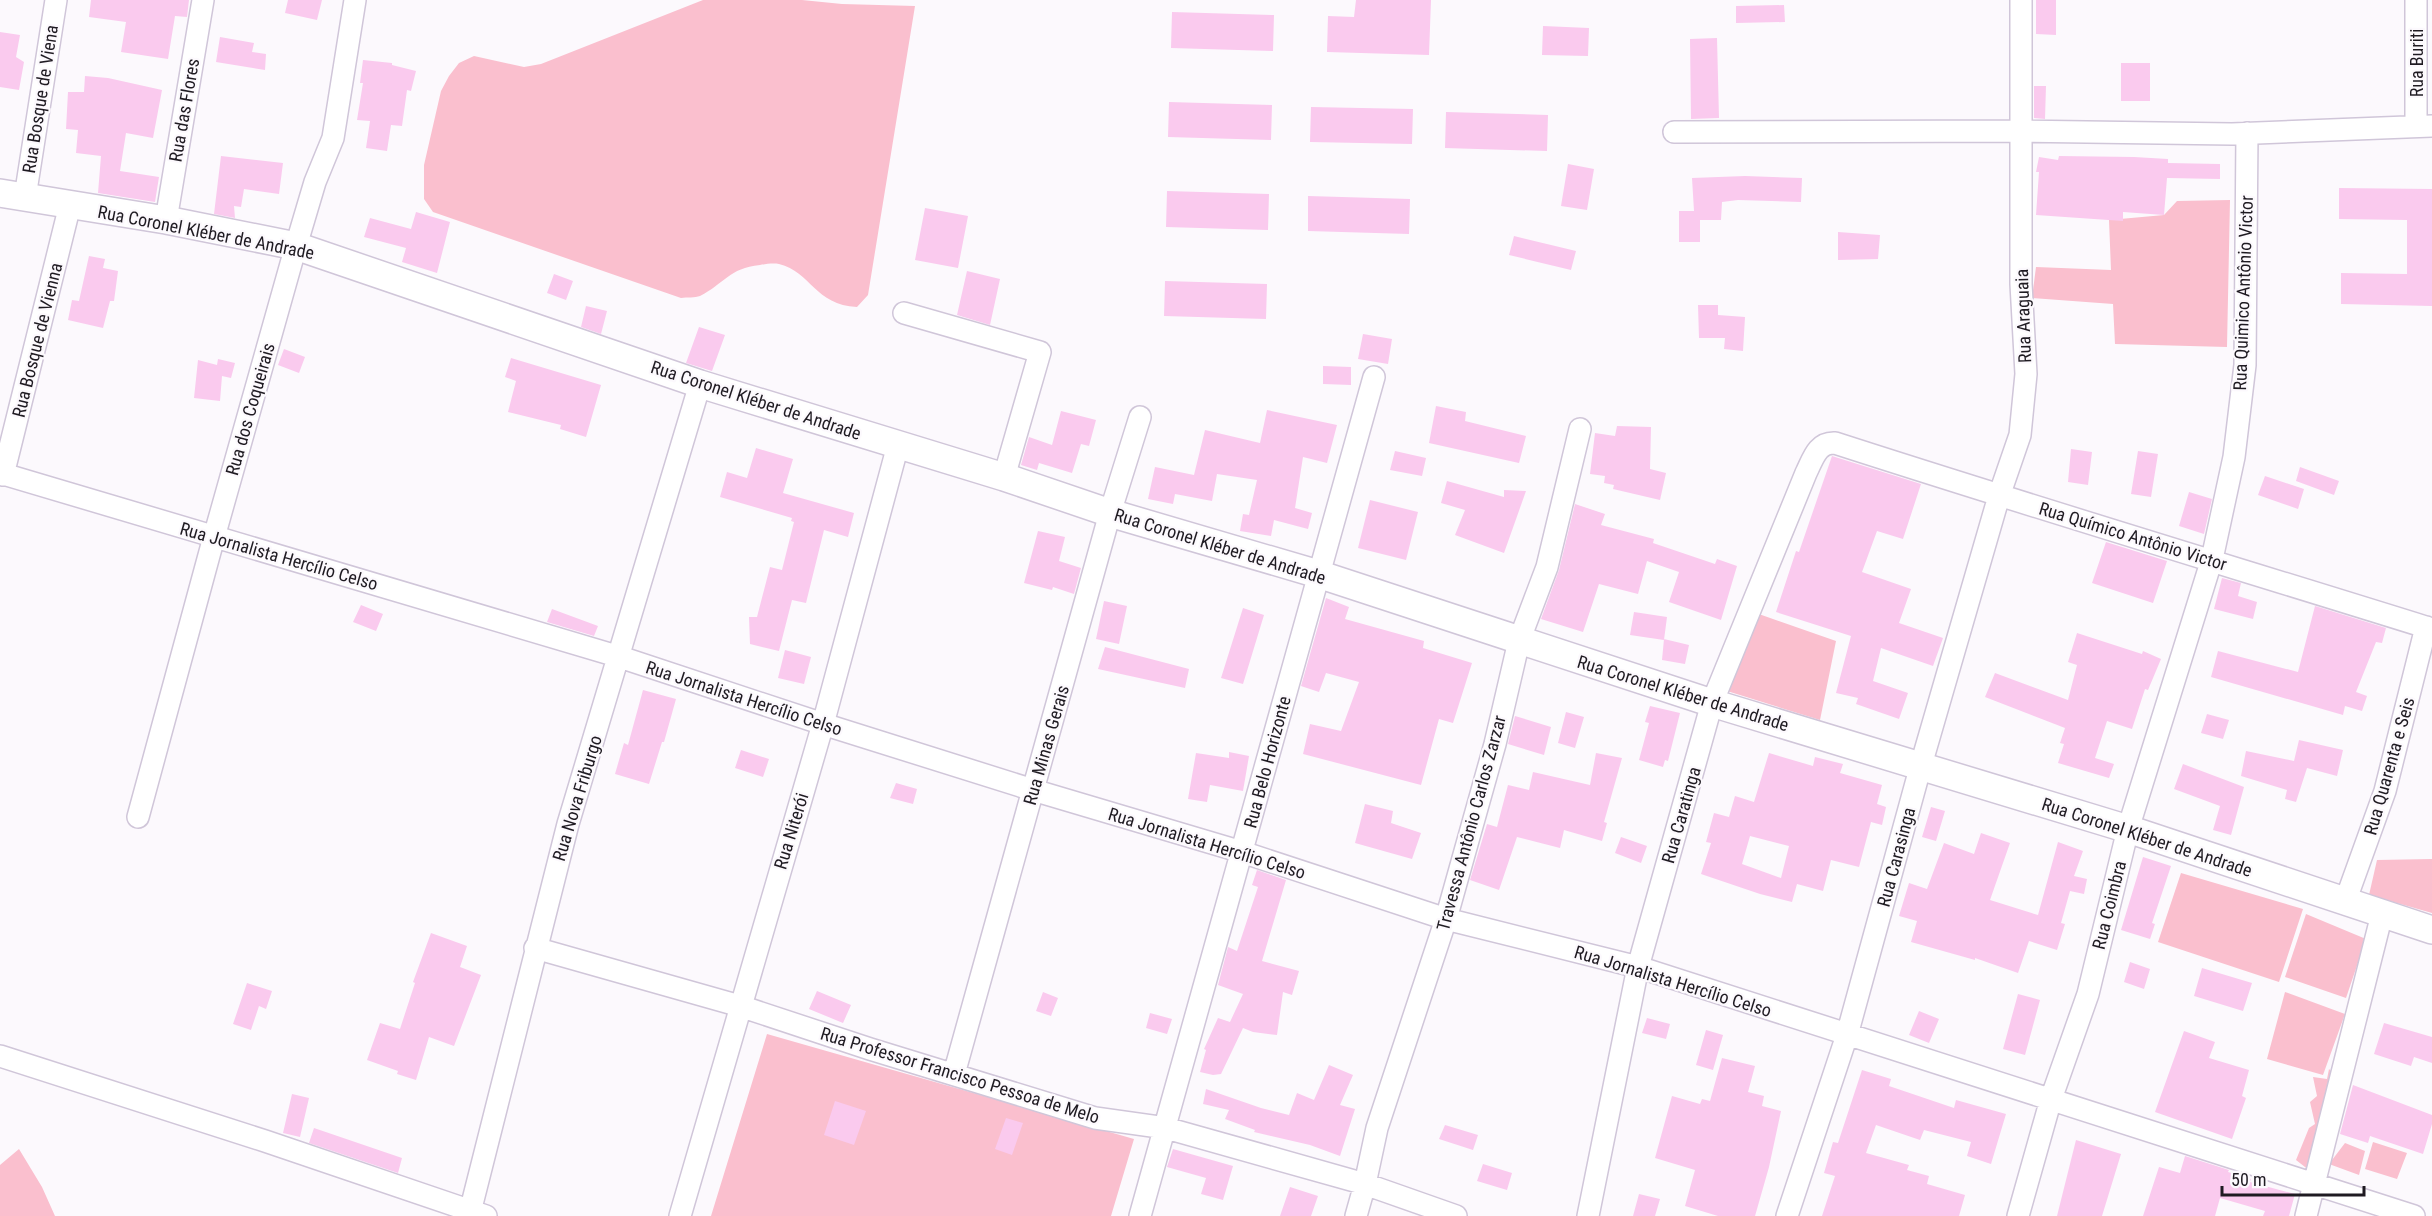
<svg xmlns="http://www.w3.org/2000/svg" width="2432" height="1216" viewBox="0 0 2432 1216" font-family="'Roboto Condensed',sans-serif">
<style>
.green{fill:#fabfce}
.building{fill:#facaee;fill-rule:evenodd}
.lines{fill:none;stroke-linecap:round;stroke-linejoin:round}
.minor-casing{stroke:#d0c6d9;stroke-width:24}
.major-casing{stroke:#d0c6d9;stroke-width:30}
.minor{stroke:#fff;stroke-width:21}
.major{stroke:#fff;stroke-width:27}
.labels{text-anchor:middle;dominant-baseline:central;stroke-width:4.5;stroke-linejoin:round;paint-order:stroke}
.street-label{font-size:18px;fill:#1f1b22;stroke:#fcf9fd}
</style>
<rect width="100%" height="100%" fill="#fcf9fd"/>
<path class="green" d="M703 0H802L842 4 915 6 868 295 857 307C815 305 811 272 779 264 773 263 766 264 760 265 729 268 724 284 700 296 695 298 687 297 681 298L433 212 424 199V165L441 91 449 76 459 63 474 56 524 67 541 64Z
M2230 200 2227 347 2115 344 2113 304 2032 298 2036 267 2111 270 2109 220 2164 215 2177 201Z
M1756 613 1836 641 1820 720 1727 691Z
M2432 859V913L2369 895 2377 860Z
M2181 873 2303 909 2279 982 2158 942Z
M2306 914 2366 939 2346 998 2285 977Z
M2285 992 2345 1014 2323 1075 2267 1059Z
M767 1034 1134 1139 1111 1216H711Z
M2329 1069 2343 1083 2314 1174 2296 1160 2309 1128 2315 1124 2310 1102 2317 1096 2313 1077 2327 1079Z
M2373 1142 2407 1153 2397 1179 2365 1169Z
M2345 1143 2365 1151 2359 1175 2329 1164Z
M19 1149 42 1187 55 1216H0V1165Z"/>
<path class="building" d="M91 0H189L187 17 175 16 168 59 121 52 126 22 89 17Z
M288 0H322L317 20 285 13Z
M1356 0H1431L1429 55 1327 52 1328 16 1354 17Z
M2036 0H2056V35L2036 34Z
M1784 5 1785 22 1736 23V6Z
M1172 12 1274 15 1273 51 1171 48Z
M1543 26 1589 28 1588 56 1542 55Z
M0 32 20 35 16 57 24 62 19 90 0 87Z
M220 37 254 43 252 52 266 54 265 70 216 62Z
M1717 38 1719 118 1691 119 1690 39Z
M363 60 392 63V65L416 71 411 91 407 90 402 126 391 125 387 151 366 148 370 121 357 120 363 83H360Z
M2121 63H2150V101H2121Z
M85 76 108 78 162 90 153 138 126 133 120 171 159 177 155 202 98 193 101 156 76 153 78 130 66 129 68 92H84Z
M2034 86H2046L2045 119 2034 118Z
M1169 102 1272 105 1271 140 1168 137Z
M1311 107 1413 109 1412 144 1310 142Z
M1446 112 1548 115 1547 151 1445 148Z
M221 156 283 163 279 194 244 189 241 207 234 206 235 218 214 214Z
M2059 156 2134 157 2168 159V163L2220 164V179L2167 178 2164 215 2123 212V221L2036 215 2039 172H2036L2039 157 2058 160Z
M1568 164 1594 169 1587 210 1561 206Z
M1745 176 1802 178 1801 202 1738 200 1722 202 1721 220H1700V242H1679V211H1694L1692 178Z
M2339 188 2432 189V306L2341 304V273L2407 274V220L2339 219Z
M1167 191 1269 194 1268 230 1166 227Z
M1308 196 1410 199 1409 234 1308 231Z
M925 208 968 216 958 268 915 260Z
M416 212 450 222 437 273 402 262 406 248 364 237 370 218 411 229Z
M1838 232 1880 235 1878 259 1838 260Z
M1514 236 1576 251 1571 270 1509 255Z
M89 256 105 259 103 268 118 271 114 301H110L103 328 68 320 72 300 79 301Z
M967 271 1000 279 990 325 957 315Z
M554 274 573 281 566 300 547 293Z
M1165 281 1267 284 1266 319 1164 316Z
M1698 305H1718V315L1745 317 1743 351 1724 349 1725 338H1699Z
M586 306 607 311 601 334 581 327Z
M699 327 725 335 712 371 686 363Z
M1363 334 1392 339 1388 364 1358 359Z
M284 349 305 357 299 373 278 365Z
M511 358 601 385 586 437 560 429 561 425 508 412 516 381 505 377Z
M218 359 235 363 231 378 222 376 220 401 194 398 198 360 217 365Z
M1323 366 1351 367V385L1323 384Z
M1436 406 1466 412 1465 421 1526 436 1519 463 1429 443Z
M1267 410 1337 425 1327 463 1303 457 1295 508 1312 513 1308 529 1274 520 1271 536 1240 531 1243 514 1249 515 1257 480 1217 474 1212 501 1175 494 1173 504 1148 499 1155 467 1194 475 1205 430 1260 443Z
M1061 411 1096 420 1089 446 1081 444 1072 473 1039 463 1037 470 1021 465 1029 437 1052 445Z
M1617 426 1651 427 1650 469 1666 473 1660 500 1613 489 1614 485 1604 483 1605 476 1590 474 1595 433 1615 436Z
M756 448 793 459 783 493 854 513 848 537 824 530 806 603 792 600 779 651 750 644 749 617H757L770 567 782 570 794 522 791 521 792 518 720 497 727 472 747 478Z
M2071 449 2092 452 2088 485 2068 482Z
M1395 451 1426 458 1422 476 1390 470Z
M2138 451 2158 454 2151 497 2131 494Z
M1832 456 1921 484 1903 539 1877 531 1862 572 1911 589 1899 623 1943 638 1933 666 1881 648 1873 681 1908 693 1899 719 1856 704 1858 698 1836 693 1851 636 1776 612 1796 551 1799 552Z
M2300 467 2339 481 2334 495 2296 481Z
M2265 476 2304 489 2298 509 2258 495Z
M1447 481 1504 497V490L1526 491 1504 553 1455 535 1465 510 1441 503Z
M2189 492 2212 499 2204 534 2179 526Z
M1370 500 1418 512 1406 560 1358 548Z
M1575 504 1605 514 1601 525 1654 539 1653 543 1715 564 1717 559 1737 566 1721 620 1669 602 1679 572 1647 561 1638 594 1599 584 1583 632 1541 619 1559 570Z
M1038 531 1065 537 1059 561 1081 568 1074 594 1053 587 1052 590 1024 583Z
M2106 542 2167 561 2153 603 2092 583Z
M2222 578 2241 583 2238 596 2257 602 2253 619 2214 609Z
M1326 598 1349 607 1345 619 1424 641 1423 648 1472 663 1453 723 1439 719 1421 785 1303 754 1310 724 1341 731 1359 682 1326 673 1319 692 1301 686Z
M1104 601 1127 606 1119 644 1096 639Z
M361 605 383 614 376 631 353 622Z
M2315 606 2386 628 2382 643 2376 642 2356 692 2367 696 2362 711 2345 706 2343 715 2211 677 2218 651 2298 672Z
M1243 608 1264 615 1243 684 1221 678Z
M552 609 598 626 594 636 547 622Z
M1634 612 1667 617 1664 640 1630 635Z
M2077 633 2142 654 2143 651 2161 659 2148 690 2145 689 2132 729 2107 721 2095 758 2114 764 2109 778 2058 763 2064 744 2060 743 2065 728 1985 697 1995 673 2068 700 2077 665 2068 662Z
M1664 639 1689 645 1685 664 1662 660Z
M1105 647 1189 669 1185 688 1098 669Z
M785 650 811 657 804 684 778 678Z
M643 690 676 699 664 742H662L649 784 615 774 624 743 628 745Z
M1650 706 1680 713 1668 761 1665 760 1663 767 1639 760 1649 723 1645 722Z
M1566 712 1584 717 1575 748 1558 743Z
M2207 714 2229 720 2223 739 2201 733Z
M1515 716 1551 727 1544 755 1508 744Z
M2299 740 2343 750 2337 776 2307 768 2296 802 2285 799 2287 790 2241 776 2246 751 2294 761Z
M741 750 769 759 763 777 735 768Z
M1229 752 1249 756 1243 791 1210 785 1207 802 1188 799 1196 753 1229 758Z
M1596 753 1622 758 1604 822 1607 823 1602 841 1564 830 1560 848 1517 837 1499 890 1470 880 1487 824 1497 827 1508 785 1529 790 1533 772 1590 785Z
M1769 753 1813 766 1815 757 1843 764 1840 773 1882 785 1877 804 1886 807 1882 825 1871 822 1859 867 1831 860 1823 891 1797 884 1792 902 1760 894 1701 874 1711 843 1706 842 1714 813 1729 817 1735 796 1754 802ZM1750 836 1789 846 1781 878 1742 864Z
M2183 764 2244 787 2231 835 2213 830 2220 806 2174 789Z
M896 783 917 789 913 804 890 798Z
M1365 804 1393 811 1391 823 1421 833 1412 859 1355 843Z
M1931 807 1945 811 1936 841 1922 837Z
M1981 833 2010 843 1990 900 2038 915 2058 842 2083 851 2074 876 2087 879 2084 894 2070 891 2061 923 2065 924 2057 950 2029 941 2018 973 1975 958V960L1911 942 1917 921 1899 916 1909 883 1927 889 1944 843 1974 854Z
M1621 837 1647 846 1641 863 1615 853Z
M2143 857 2171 866 2152 923 2155 924 2150 939 2121 930Z
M1257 870 1286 880 1262 961 1299 971 1292 995 1283 992 1277 1035 1253 1032 1243 1028 1221 1074 1213 1075 1200 1072 1206 1050 1204 1049 1218 1018 1230 1022 1243 994 1218 985 1228 947 1237 951 1258 887 1252 885Z
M431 933 467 946 460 967 481 975 454 1046 429 1037 416 1080 397 1074 398 1071 367 1060 380 1023 400 1029 415 983 413 982Z
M2130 962 2150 969 2144 989 2124 982Z
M2202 968 2252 983 2243 1011 2194 996Z
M247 983 272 991 266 1009 259 1006 251 1030 233 1024Z
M817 991 851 1005 843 1023 809 1009Z
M1043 992 1058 998 1051 1016 1036 1011Z
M2018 994 2040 1000 2025 1055 2003 1049Z
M1919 1011 1939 1019 1929 1043 1909 1035Z
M1150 1013 1172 1019 1167 1034 1146 1028Z
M1647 1018 1670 1024 1666 1039 1642 1033Z
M2384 1023 2432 1037V1063L2414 1057 2411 1066 2374 1054Z
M1706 1030 1723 1035 1713 1070 1696 1065Z
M2184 1031 2215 1042 2209 1058 2249 1070 2242 1096 2246 1098 2232 1139 2155 1112Z
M1722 1058 1755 1066 1748 1092 1764 1096 1762 1106 1781 1111 1769 1167 1755 1216H1718L1685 1206 1695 1170 1655 1158 1672 1096 1700 1104 1702 1099 1710 1101Z
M1329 1065 1353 1075 1340 1105 1355 1109 1340 1156 1310 1145 1254 1132 1255 1130 1225 1119 1229 1110 1203 1104 1206 1089 1261 1108 1289 1115 1297 1093 1314 1100Z
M1862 1070 1891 1079 1889 1086 1954 1108 1956 1100 2006 1114 1991 1164 1967 1156 1971 1142 1924 1130 1920 1140 1876 1125 1866 1153 1909 1165 1907 1170 1929 1176 1927 1184 1965 1195 1959 1216H1822L1835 1176 1824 1173 1833 1142 1838 1143Z
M2353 1085 2432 1115V1124L2423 1154 2370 1136 2368 1143 2340 1134Z
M292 1094 309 1098 300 1137 283 1133Z
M835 1101 866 1111 854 1145 824 1135Z
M1006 1118 1023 1123 1012 1155 995 1149Z
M1445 1125 1478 1135 1473 1150 1439 1139Z
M314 1128 402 1158 398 1173 309 1143Z
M2076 1140 2121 1154 2102 1216H2057Z
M1173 1149 1233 1166 1223 1200 1201 1194 1206 1178 1167 1167Z
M2185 1156 2229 1170 2228 1172 2251 1179 2250 1182 2295 1194 2289 1216H2263L2265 1211 2220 1198 2215 1216H2143L2159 1167 2180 1173Z
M1483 1164 1512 1173 1507 1190 1477 1181Z
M1290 1187 1318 1196 1311 1216H1280Z
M1639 1194 1660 1199 1655 1216H1633Z"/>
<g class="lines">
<defs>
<path id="minor" d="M2416 0V125
M1674 132 2021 131 2232 134 2432 126
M25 197 56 0
M166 220 203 0
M904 313 1040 352 1004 477
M0 473 620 657 823 724 1033 790 1242 852 1446 919 1638 967 2414 1216
M3 475 70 205
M138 817 214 537 296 246 315 182 333 138 355 0
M2345 902 2385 791 2426 627
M535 948 740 1006 870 1049 1095 1118 1166 1128 1365 1184 1456 1216
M0 1056 265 1141 486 1216
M954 1074 1110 513 1140 417
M469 1216 568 824 700 384
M680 1216 823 724 898 445
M1140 1216 1374 377
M1356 1216 1365 1184 1377 1128 1446 919 1495 744 1519 641 1547 567 1580 429
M1588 1216 1638 967 1712 703 1806 473C1813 459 1817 442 1835 443 2033 507 2233 567 2432 629
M1787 1216 1847 1035 1921 765 1999 496 2020 435 2026 374 2021 284V0
M2018 1216 2051 1099 2088 994 2128 829 2212 559 2234 457 2245 365 2247 133
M2306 1216 2382 914"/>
<path id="major" d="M0 193 166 220 296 246 700 384 1004 477 1110 513 1318 574 1712 703 2128 829 2432 930"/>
</defs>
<use href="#minor" class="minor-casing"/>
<use href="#major" class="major-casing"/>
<use href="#minor" class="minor"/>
<use href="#major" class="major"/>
</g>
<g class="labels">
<g class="street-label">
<text transform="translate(2416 63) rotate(-90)">Rua Buriti</text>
<text transform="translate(40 99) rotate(-81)">Rua Bosque de Viena</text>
<text transform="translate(184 110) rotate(-80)">Rua das Flores</text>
<text transform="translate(206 232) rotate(11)">Rua Coronel Kléber de Andrade</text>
<text transform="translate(2243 293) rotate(-88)">Rua Quimico Antônio Victor</text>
<text transform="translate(2023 316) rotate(-92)">Rua Araguaia</text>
<text transform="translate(37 340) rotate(-76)">Rua Bosque de Vienna</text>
<text transform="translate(756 400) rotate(18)">Rua Coronel Kléber de Andrade</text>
<text transform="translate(250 409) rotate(-74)">Rua dos Coqueirais</text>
<text transform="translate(2133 536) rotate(17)">Rua Químico Antônio Victor</text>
<text transform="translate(1220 546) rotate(17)">Rua Coronel Kléber de Andrade</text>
<text transform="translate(279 556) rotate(16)">Rua Jornalista Hercílio Celso</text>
<text transform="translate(1683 693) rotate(17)">Rua Coronel Kléber de Andrade</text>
<text transform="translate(744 698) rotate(18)">Rua Jornalista Hercílio Celso</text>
<text transform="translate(1046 745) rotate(-74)">Rua Minas Gerais</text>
<text transform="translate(1267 762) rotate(-75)">Rua Belo Horizonte</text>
<text transform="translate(2389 766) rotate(-74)">Rua Quarenta e Seis</text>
<text transform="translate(577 798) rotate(-73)">Rua Nova Friburgo</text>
<text transform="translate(1681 815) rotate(-74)">Rua Caratinga</text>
<text transform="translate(1471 823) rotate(-75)">Travessa Antônio Carlos Zarzar</text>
<text transform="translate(791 831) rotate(-73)">Rua Niterói</text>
<text transform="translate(2147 837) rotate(18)">Rua Coronel Kléber de Andrade</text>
<text transform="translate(1207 843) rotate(17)">Rua Jornalista Hercílio Celso</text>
<text transform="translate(1896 857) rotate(-75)">Rua Carasinga</text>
<text transform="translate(2109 905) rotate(-76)">Rua Coimbra</text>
<text transform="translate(1673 981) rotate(17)">Rua Jornalista Hercílio Celso</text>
<text transform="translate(960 1075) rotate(17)">Rua Professor Francisco Pessoa de Melo</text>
</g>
</g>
<path d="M2222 1186v9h142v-9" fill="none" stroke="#1f1b22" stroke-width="3"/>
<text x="2231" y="1186" font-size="18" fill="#1f1b22" stroke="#fcf9fd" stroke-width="4.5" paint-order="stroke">50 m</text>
</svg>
